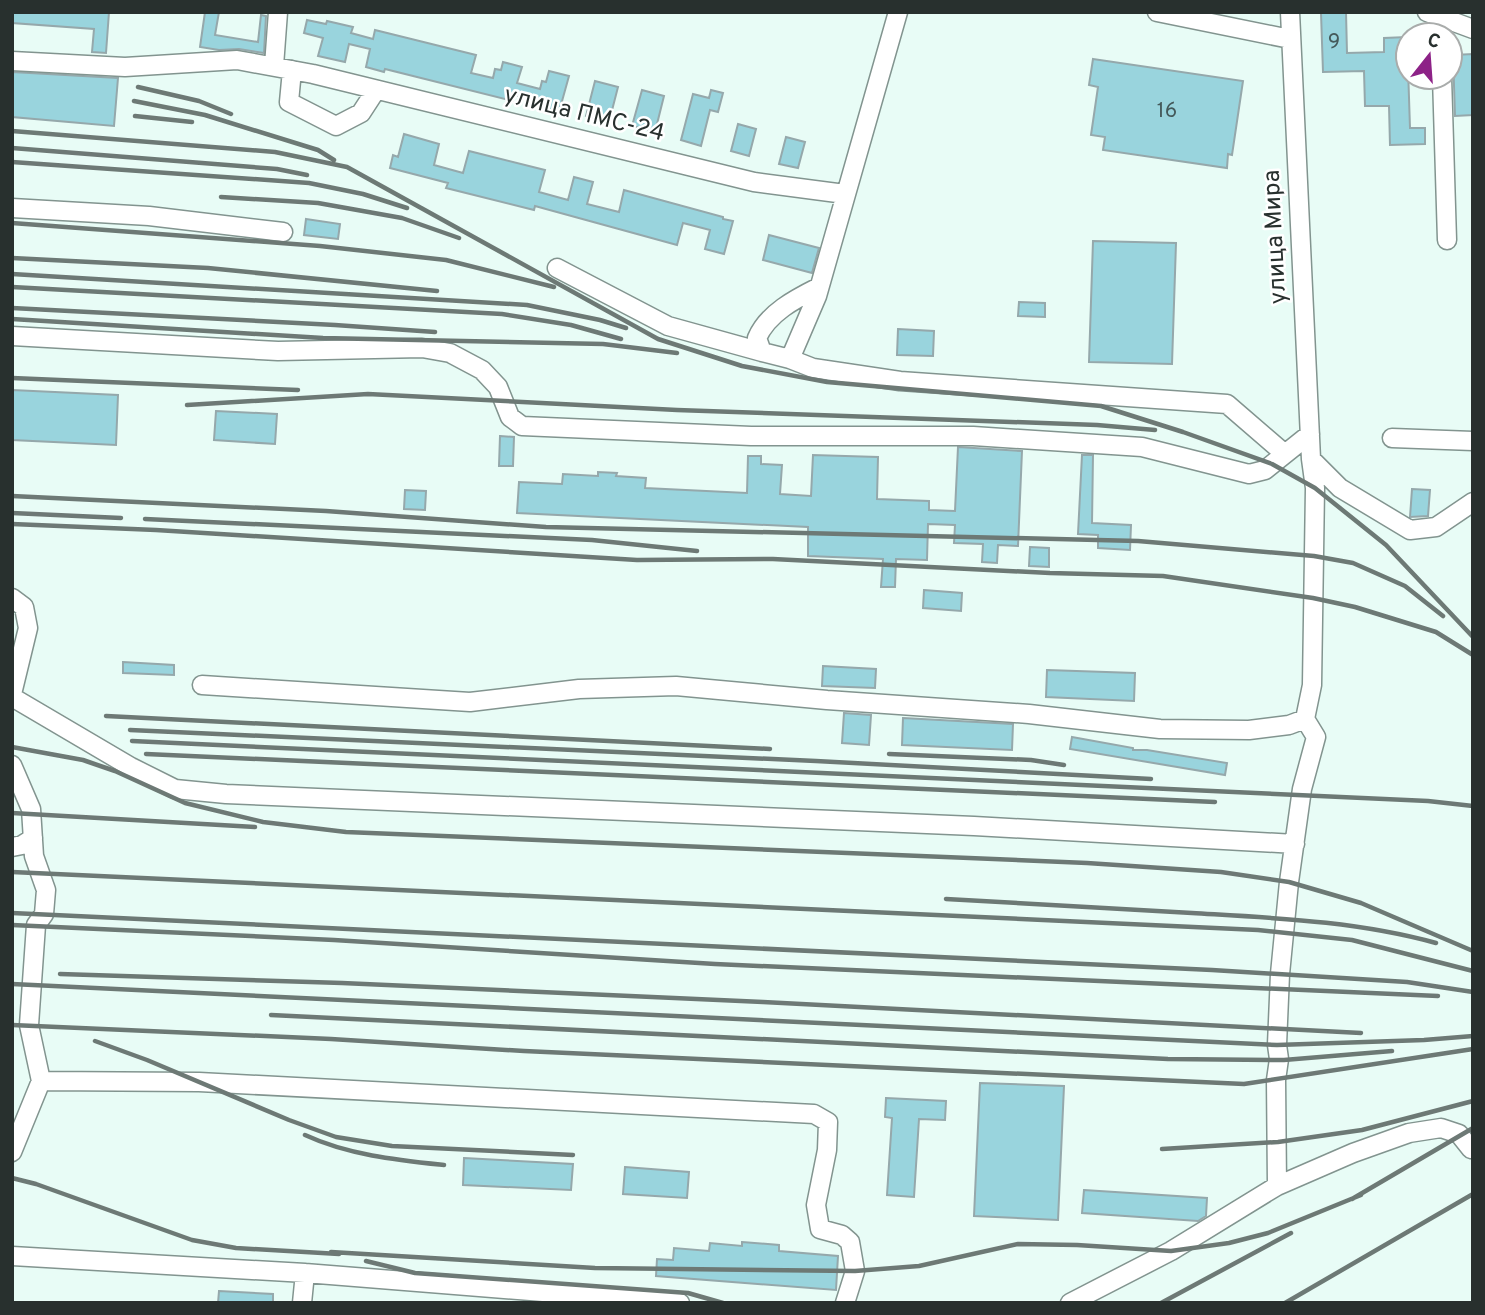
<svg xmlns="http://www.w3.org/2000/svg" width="1485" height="1315" viewBox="0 0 1485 1315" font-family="Overpass,sans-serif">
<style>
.building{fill:#99d4dd;stroke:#95a8ab;stroke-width:2}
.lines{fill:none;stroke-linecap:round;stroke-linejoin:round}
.minor-casing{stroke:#82948f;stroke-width:21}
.minor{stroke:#fff;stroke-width:18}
.rail{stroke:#6d7975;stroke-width:4.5}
.labels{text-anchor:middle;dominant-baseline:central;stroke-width:5;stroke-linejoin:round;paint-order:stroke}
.number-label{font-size:21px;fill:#44595a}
.street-label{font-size:24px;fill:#28302e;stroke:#fff}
</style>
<rect width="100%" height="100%" fill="#e8fcf6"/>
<path class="building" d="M12 12H109L106 53 92 52 94 29 12 23Z
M205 12H219L215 35 258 42 261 15 266 16 264 53 239 49 219 50 200 47Z
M1346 12 1347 53 1384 52V38L1407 37 1410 128H1425V144L1390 145 1389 106H1365L1364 71 1323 72 1321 13Z
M307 20 326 24 327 21 353 27 351 33 373 39 375 30 476 55 471 73 493 78 495 69 501 70 503 62 522 67 517 83 540 89 542 81 546 82 549 71 569 76 559 112 535 106 537 101 514 95 513 101 385 69 384 72 366 67 370 49 349 44 345 62 318 56 323 38 304 33Z
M1473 54V115L1455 116 1453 55Z
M1093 59 1243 81 1232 155 1228 154 1227 168 1103 150 1105 137 1091 135 1098 87 1089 85Z
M12 72 118 78 114 126 12 117Z
M595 81 618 87 609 122 586 116Z
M642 90 664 96 655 132 632 126Z
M711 90 723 93 718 112 710 110 701 146 681 140 693 94 709 98Z
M738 124 756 129 749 156 731 151Z
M404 134 439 144 434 165 463 173 469 151 545 170 539 192 568 200 574 177 593 182 587 204 619 212 624 190 723 217V219L733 221 724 254 705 249 710 230 683 223 677 245 535 206 534 210 446 188 448 183 390 168 393 155 398 157Z
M786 137 805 142 798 168 779 164Z
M306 219 340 224 338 239 304 235Z
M769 235 819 248 812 273 763 260Z
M1093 241 1176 243 1172 364 1089 362Z
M1019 302 1045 303V317L1018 316Z
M898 329 934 331 933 356 897 355Z
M12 390 118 395 116 445 12 440Z
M216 411 277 414 275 444 214 440Z
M500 436 514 437 513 466H499Z
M958 447 1022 451 1018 546 998 545 997 563 982 562 983 544 954 543 955 525 928 524 927 560 896 559 895 587H881L883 559 808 556V527L517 513 519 482 562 484 563 474 598 476V472L617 473 616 476 646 478 645 488 747 493 748 456H761V464L782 465 780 494 811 496 813 455 878 457 877 499 929 501V510L955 511Z
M1082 455H1093L1092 523 1131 525 1130 550 1098 548V535L1078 534Z
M1412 489 1430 490 1428 516 1410 517Z
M405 490 426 491 425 510 404 509Z
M1030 547 1049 548V567L1029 566Z
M924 590 962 593 961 611 923 608Z
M123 662 174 665V675L123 673Z
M823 666 876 669 875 688 822 686Z
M1047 670 1135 673 1134 701 1046 697Z
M844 713 871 715 869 745 842 743Z
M903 718 1013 724 1012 750 902 745Z
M1072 737 1133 748V750H1147L1227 763 1225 775 1070 749Z
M980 1083 1064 1086 1058 1220 974 1216Z
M886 1098 946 1101 945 1120 919 1119 914 1197 887 1195 892 1118 885 1117Z
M464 1158 573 1164 571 1190 463 1185Z
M625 1167 689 1172 687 1198 623 1194Z
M1084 1190 1207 1198 1206 1216 1198 1221 1082 1213Z
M742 1242 779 1245V1251L838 1256 836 1290 656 1276 657 1259 673 1260 674 1248 709 1251 710 1243 742 1246Z
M219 1291 273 1294V1303H218Z"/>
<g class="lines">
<defs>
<path id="minor" d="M1157 12 1290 39
M1427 12 1473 29
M1440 17V35
M12 61 125 67 237 60 313 74 754 182 845 194
M274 66 278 12
M292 70 289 102 336 126 361 113 376 90
M1442 77 1447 240
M12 208 149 216 283 232
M557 268 668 326 762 352
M819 287C795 299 768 313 757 338L762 352 790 359 813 368 900 381 1227 404 1285 454
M12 336 278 351 422 348 450 353 482 370 498 387 510 417 522 426 751 436H973L1142 447 1249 474 1265 470 1310 434
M790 359 817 296 898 12
M1392 438 1473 441
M1311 459 1340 488 1410 530 1436 527 1473 502
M12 598 24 607 28 628 12 694
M202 685 470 702 579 689 676 686 827 700 1029 714 1160 729 1249 730 1289 725 1305 719 1312 685 1315 488 1311 459 1290 12
M12 697 131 767 175 789 226 794 974 826 1295 844
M12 765 31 809 34 856 46 890 44 914 36 925 29 1025 41 1081 12 1152
M12 847 22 845 33 838
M41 1081 199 1082 814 1114 828 1122 827 1150 816 1205 820 1229 842 1235 850 1242 855 1271 845 1303
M1277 1186 1276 1080 1279 1059 1277 1045 1280 974 1289 882 1302 789 1316 737 1305 719
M12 1256 305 1273 680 1303
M302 1303 305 1273
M1070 1303 1171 1251 1277 1186 1353 1153 1409 1133 1441 1128 1459 1134 1471 1149"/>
</defs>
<use href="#minor" class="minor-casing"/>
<use href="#minor" class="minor"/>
<path class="rail" d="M138 87 199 101 231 114
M134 101 205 115 318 150 334 160
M135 116 192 122
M12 131 275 152 347 167 658 339 742 366 827 382 1101 406 1183 432 1272 464 1315 488 1386 545 1473 637
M12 148 277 169 307 175
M12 162 309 183 363 194 407 208
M221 197 318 203 402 218 459 238
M12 223 320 246 446 260 554 287
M12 258 208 268 437 291
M12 274 527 305 600 320 626 328
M12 287 502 314 571 325 621 339
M12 308 335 325 435 332
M12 319 323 338 603 344 677 353
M12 378 298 390
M187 405 368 394 677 410 1097 425 1155 430
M12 496 326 511 546 527 1138 541 1314 556 1353 563 1405 586 1443 616
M12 513 121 518
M145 519 592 540 697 551
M12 524 156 530 637 560 773 559 1050 573 1163 576 1313 598 1355 607 1436 632 1473 655
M106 716 770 749
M130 730 816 761 1151 779
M132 741 1428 801 1473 806
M12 747 83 760 115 771 185 803 263 822 346 832 1087 863 1221 872 1289 882 1361 903 1473 951
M146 754 1215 802
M889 754 1031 760 1064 765
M12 813 255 827
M12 872 1258 930 1352 940 1473 971
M946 899C1028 904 1110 908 1192 913 1275 918 1356 921 1436 943
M12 913 1212 970 1407 982 1473 992
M12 925 334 940 715 964 1438 996
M60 974 342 983 763 1002 1361 1033
M12 984 1277 1045 1424 1040 1473 1036
M271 1015 1168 1059 1284 1060 1392 1051
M12 1025 331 1039 524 1051 1244 1084 1473 1049
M95 1041 147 1060 289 1120 336 1137 392 1146 573 1155
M305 1135C348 1155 397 1160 444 1165
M1162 1149 1278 1142 1362 1130 1473 1101
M12 1178 36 1184 192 1240 236 1248 339 1254
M1352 1199 1473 1128
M331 1252 595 1268 855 1271 919 1266 1018 1244 1077 1245 1171 1251 1229 1243 1268 1233 1361 1195
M366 1261 415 1273 688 1293 723 1303
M1161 1303 1291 1233
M1285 1303 1473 1194"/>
</g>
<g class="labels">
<g class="number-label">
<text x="1334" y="42">9</text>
<text x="1167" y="111">16</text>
</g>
<g class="street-label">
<text transform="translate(584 115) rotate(14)">улица ПМС-24</text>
<text transform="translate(1276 237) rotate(-93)">улица Мира</text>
</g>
</g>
<rect width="1485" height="1315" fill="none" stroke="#28302e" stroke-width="28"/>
<g transform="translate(1429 56) rotate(17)"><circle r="33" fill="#ffffff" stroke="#a9acab" stroke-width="2"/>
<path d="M0-5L12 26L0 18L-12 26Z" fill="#8d2287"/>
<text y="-10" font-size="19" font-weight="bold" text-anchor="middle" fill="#28302e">С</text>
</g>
</svg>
